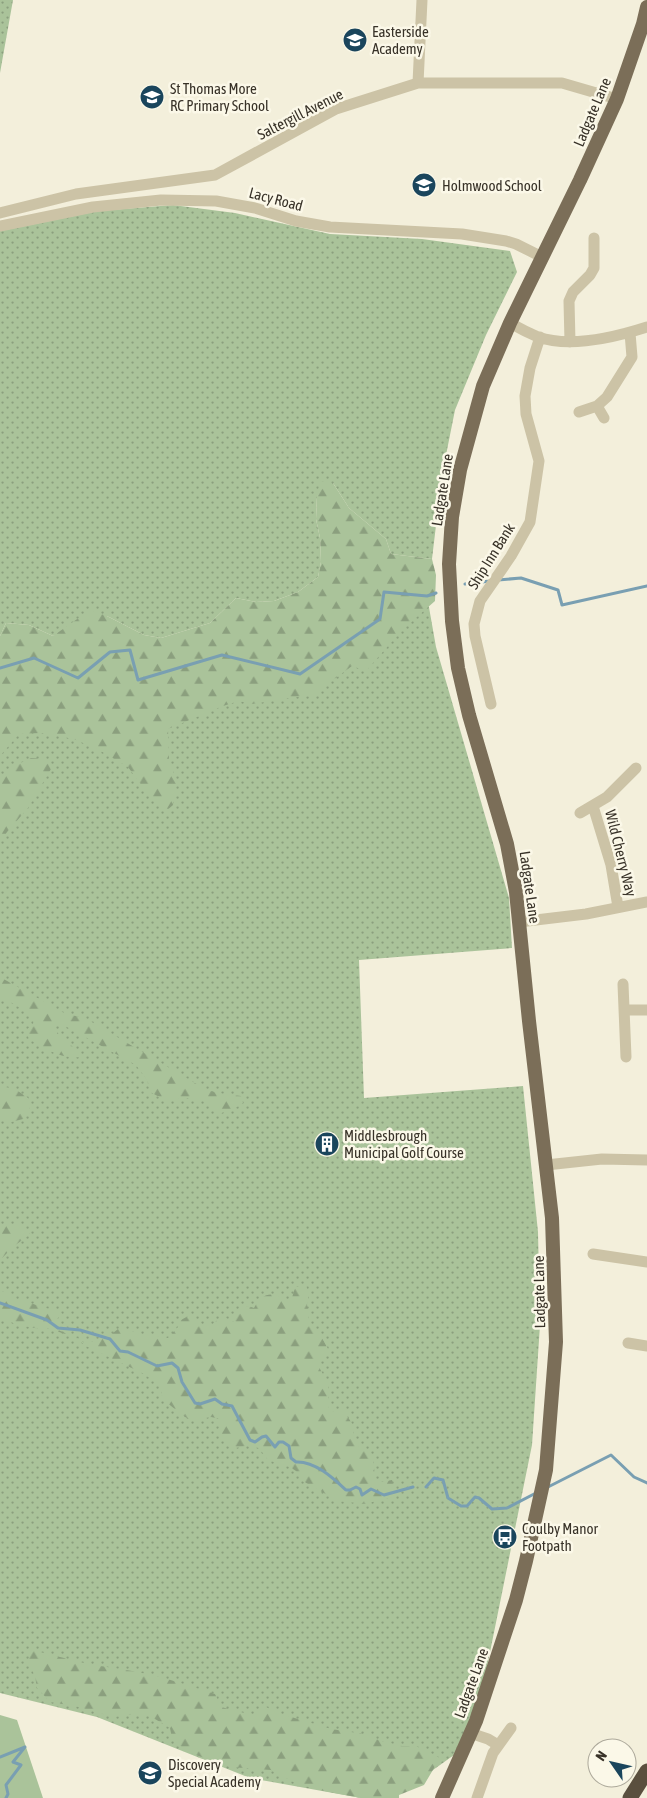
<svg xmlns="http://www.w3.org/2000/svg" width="647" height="1798" viewBox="0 0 647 1798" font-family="'Asap Condensed',sans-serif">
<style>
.grass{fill:url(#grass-dots)}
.forest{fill:url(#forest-firs)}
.green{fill:#aac39a}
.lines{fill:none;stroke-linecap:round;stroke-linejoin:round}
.stream{stroke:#799fb2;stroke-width:3}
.minor{stroke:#ccc3a6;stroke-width:11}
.major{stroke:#7b6e58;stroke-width:14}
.highway{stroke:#5a4f3e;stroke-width:15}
.labels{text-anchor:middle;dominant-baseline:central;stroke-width:5;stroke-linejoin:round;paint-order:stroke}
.poi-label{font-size:15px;fill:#383228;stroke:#fbf8e8;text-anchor:start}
.street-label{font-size:15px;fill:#383228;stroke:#fbf8e8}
</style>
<defs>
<pattern id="grass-dots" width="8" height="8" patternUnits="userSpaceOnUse" patternTransform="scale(1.25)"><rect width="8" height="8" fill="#aac39a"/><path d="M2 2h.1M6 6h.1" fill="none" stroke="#8b9f7e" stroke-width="1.8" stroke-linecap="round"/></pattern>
<pattern id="forest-firs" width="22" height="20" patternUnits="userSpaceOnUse" patternTransform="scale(1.25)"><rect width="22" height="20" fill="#aac39a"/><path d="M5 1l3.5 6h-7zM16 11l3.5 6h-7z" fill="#8b9f7e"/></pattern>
</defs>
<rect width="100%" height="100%" fill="#f3efdb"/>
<path class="grass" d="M0 0H13L0 73Z
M173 205 235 213 330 234 422 239 510 251 517 272 486 335 455 410 442 475 432 559 391 554 386 539 349 508 333 483 317 496 316 519 320 538 321 562 318 577 298 592 274 601 256 602 236 598 210 623 161 638 144 635 107 616 53 636 29 625 6 623 0 636V231L98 211Z
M427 596 436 647 509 898 512 948 359 960 364 1098 523 1086 538 1232 540 1325 532 1445 476 1721 454 1755 398 1795 361 1798 250 1778 97 1717 0 1693V668L78 678Z"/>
<path class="forest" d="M320 481 333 483 349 508 386 539 391 554 432 559 436 575 435 601 402 630 366 671 352 666 311 696 295 697 252 704 239 701 223 706 168 729 169 760 177 782 173 805 165 812 145 790 128 767 99 750 74 739 41 733 19 734 0 756V636L6 623 29 625 53 636 90 610 107 616 144 635 161 638 210 623 236 598 256 602 274 601 298 592 318 577 321 562 320 538 316 519 317 496Z
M31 758 48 759 51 769 28 808 7 832 0 843V780L14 766Z
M0 977 66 1014 85 1018 205 1089 217 1093 241 1096 243 1103 235 1108 216 1115 215 1106C201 1099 184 1095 169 1102L150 1092 147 1080 136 1065 65 1026H55C60 1044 73 1041 81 1057 59 1059 47 1049 29 1039L26 1030 33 1025 34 1016 0 996Z
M0 1086 15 1089 28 1098 30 1113 23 1119 7 1123 0 1118Z
M9 1224 20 1225 30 1234 13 1247 0 1260V1228Z
M306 1286 309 1293 307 1304 309 1321 314 1328 319 1332 328 1349 325 1357 320 1360C316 1369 325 1374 328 1383 329 1388 328 1401 329 1409 335 1413 337 1413 343 1409L354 1427 353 1440 356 1444 373 1458 375 1477 379 1484 381 1482 392 1480 394 1486 393 1495 389 1499 383 1498 367 1504 338 1501 301 1480 296 1471 290 1467 268 1460 259 1448 247 1446 235 1448 229 1447 225 1438 218 1431 221 1419 211 1417 194 1420 185 1417 166 1402 162 1396 161 1390 158 1384 144 1374 86 1346 76 1338 48 1328 46 1331C33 1327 9 1324 0 1317V1290L17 1299 62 1313 51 1327 77 1338 86 1344 113 1333 118 1329H128L138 1334H146L168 1338 178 1327 181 1320 190 1315C197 1322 201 1325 211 1326L216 1321 224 1317 234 1322 238 1309 248 1306 254 1308C263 1291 274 1291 288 1302L292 1298 295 1287Z
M32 1650 88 1664 132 1671 161 1677 215 1694 221 1707 256 1716 264 1706 278 1713 331 1729 364 1734 381 1741 402 1746H416L440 1758 424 1785 399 1795V1798H361L324 1791 297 1784 271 1770 231 1767 187 1752 172 1738 170 1728 150 1716 133 1714 113 1717 75 1706 50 1702 37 1688 35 1676 29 1664V1653Z"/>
<path class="green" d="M0 1715 17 1720 43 1798H0Z"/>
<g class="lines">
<path class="stream" d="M498 580 521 578 558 590 562 605 647 586
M465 584 490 581
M0 668 34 658 78 678 110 652 130 650 138 680 222 655 300 674 380 619 384 592 427 596 436 593
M0 1303 47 1320 58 1328 80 1330 110 1339 120 1351 128 1352 157 1366 172 1363 178 1368 182 1382 195 1403 200 1404 215 1399 222 1404 232 1406 250 1440 255 1442 262 1437 266 1436 275 1447 279 1442H283L289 1446 291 1458 296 1462C315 1461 333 1478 346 1490H350L356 1487 360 1489 362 1495 371 1489 384 1495 413 1487
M426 1487 434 1478 443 1480 448 1498 461 1506H467L475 1497 479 1498 492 1509 507 1508 536 1493
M548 1487 611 1455 634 1477 647 1483
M0 1757 25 1747 13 1762 21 1765 6 1785 8 1794 6 1798"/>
<path class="minor" d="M418 83 422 0
M0 213 76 194 215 175 336 109 418 83H562L617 99
M0 226 93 207 161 200 216 201 255 208 296 221 330 227 462 234 506 241 516 244 542 257
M510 323C519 328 529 333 538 337 570 348 616 337 647 327
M570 342 569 301 573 292 590 275 594 268V238
M597 406 604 418
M579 412 597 406 607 397 632 357 630 333
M491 704 475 636 474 624 480 601 511 556 530 522 539 461 526 414 525 396 530 368 540 337
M593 806 611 865 618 907
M580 813 607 797 636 768
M519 922 586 914 647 902
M623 984 626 1057
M624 1010H647
M546 1165 602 1159 647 1160
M593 1254 647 1262
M628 1343 647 1346
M470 1733 488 1739 498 1745
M477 1798 493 1753 511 1728"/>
<path class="major" d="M442 1798 476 1721 516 1600 526 1561 546 1470 556 1342 552 1218 529 1021 516 892 507 844 469 715 458 668 452 621 449 564 452 517 460 470 483 386 510 323 580 180 617 99 643 24 647 7"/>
<path class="highway" d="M630 1798 647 1771"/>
</g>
<defs>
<symbol id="school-disc" viewBox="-11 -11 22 22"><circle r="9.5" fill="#1a455c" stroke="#fbf8e8"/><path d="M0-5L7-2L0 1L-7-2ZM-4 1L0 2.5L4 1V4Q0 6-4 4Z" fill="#fff"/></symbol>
<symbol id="building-disc" viewBox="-11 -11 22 22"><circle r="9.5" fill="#1a455c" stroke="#fbf8e8"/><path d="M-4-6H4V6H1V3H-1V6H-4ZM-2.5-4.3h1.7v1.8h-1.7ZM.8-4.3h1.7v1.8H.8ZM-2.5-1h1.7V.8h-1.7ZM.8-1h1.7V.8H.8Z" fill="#fff"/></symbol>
<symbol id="bus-disc" viewBox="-11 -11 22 22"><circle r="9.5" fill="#1a455c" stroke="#fbf8e8"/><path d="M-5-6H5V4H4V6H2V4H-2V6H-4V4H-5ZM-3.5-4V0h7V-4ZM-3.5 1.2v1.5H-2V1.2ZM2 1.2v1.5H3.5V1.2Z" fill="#fff"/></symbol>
</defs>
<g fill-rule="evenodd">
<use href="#school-disc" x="341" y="26" width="28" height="28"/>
<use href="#school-disc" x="138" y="83" width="28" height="28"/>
<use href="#school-disc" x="410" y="171" width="28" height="28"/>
<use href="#building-disc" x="313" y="1130" width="28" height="28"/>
<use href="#bus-disc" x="491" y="1523" width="28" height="28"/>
<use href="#school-disc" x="136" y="1759" width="28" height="28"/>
</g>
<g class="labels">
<g class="poi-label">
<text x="372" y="31">Easterside<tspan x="372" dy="17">Academy</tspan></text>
<text x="170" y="88">St Thomas More<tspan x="170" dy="17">RC Primary School</tspan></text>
<text x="442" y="185">Holmwood School</text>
<text x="344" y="1135">Middlesbrough<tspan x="344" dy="17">Municipal Golf Course</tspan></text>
<text x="522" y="1528">Coulby Manor<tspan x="522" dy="17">Footpath</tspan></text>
<text x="168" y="1764">Discovery<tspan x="168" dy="17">Special Academy</tspan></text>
</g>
<g class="street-label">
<text transform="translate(592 112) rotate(-67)">Ladgate Lane</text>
<text transform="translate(300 114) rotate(-27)">Saltergill Avenue</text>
<text transform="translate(276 199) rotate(15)">Lacy Road</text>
<text transform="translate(442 490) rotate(-81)">Ladgate Lane</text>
<text transform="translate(491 556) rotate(-58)">Ship Inn Bank</text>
<text transform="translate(621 853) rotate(76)">Wild Cherry Way</text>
<text transform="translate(530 887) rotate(82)">Ladgate Lane</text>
<text transform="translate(539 1292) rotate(-91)">Ladgate Lane</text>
<text transform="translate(471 1683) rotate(-70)">Ladgate Lane</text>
</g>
</g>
<g transform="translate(612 1763) rotate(304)"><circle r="24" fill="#fbf8e8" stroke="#ada99b"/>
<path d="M0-4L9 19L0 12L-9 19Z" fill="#1a455c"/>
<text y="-8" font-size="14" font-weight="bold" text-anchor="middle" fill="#383228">N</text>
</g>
</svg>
